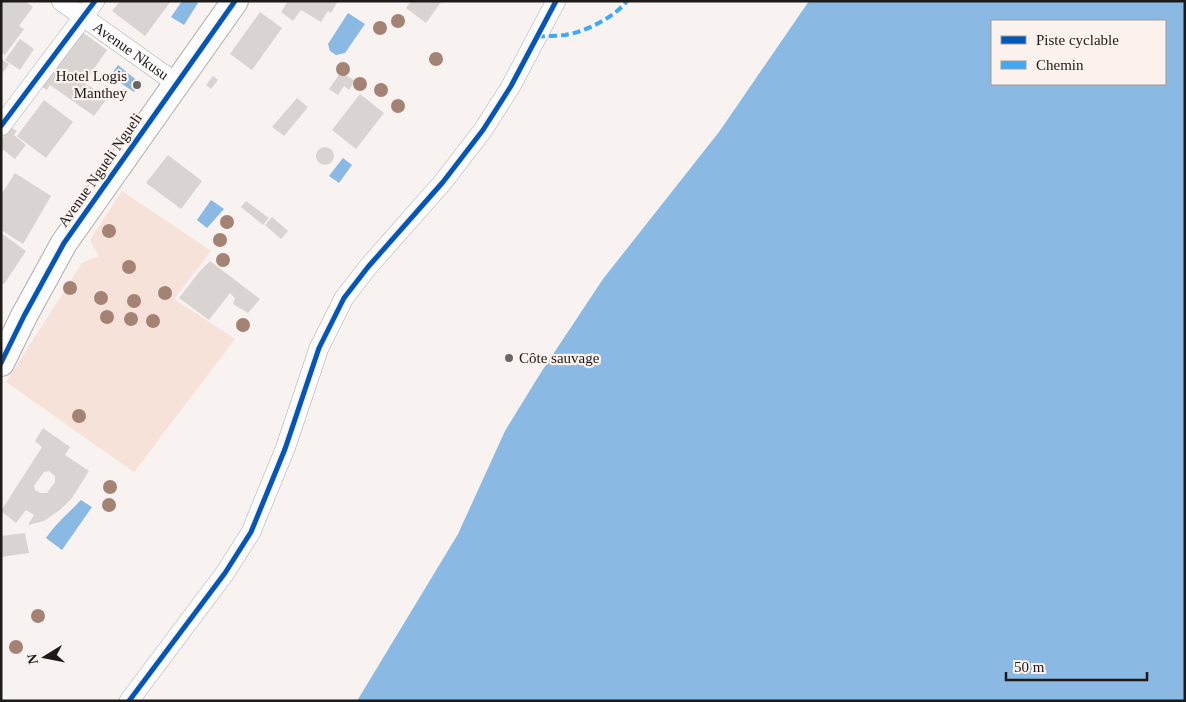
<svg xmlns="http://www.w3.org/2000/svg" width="1186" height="702" viewBox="0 0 1186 702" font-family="Georgia,serif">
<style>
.green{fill:#f7e2d9}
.water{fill:#8ab9e4;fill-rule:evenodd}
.building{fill:#d9d4d2;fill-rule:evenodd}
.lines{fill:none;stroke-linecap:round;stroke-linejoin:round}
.street-casing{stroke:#b0acab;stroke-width:20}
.secondary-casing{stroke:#b0acab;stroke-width:28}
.street{stroke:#fefdfd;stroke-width:19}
.secondary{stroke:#fefdfd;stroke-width:26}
.quiet{stroke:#3fa9f5;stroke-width:4;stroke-dasharray:8 4;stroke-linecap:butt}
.cycleway-casing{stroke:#fbf1ed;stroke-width:8}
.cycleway{stroke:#0057b8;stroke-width:5}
.tree{fill:#a48375}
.poi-dot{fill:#6a6664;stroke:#fbf1ed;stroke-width:2}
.labels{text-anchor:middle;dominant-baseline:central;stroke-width:4.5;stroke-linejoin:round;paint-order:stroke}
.street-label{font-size:15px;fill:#1d1a19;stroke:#fbf1ed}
.poi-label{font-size:15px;fill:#1d1a19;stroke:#fbf1ed;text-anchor:end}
</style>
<rect width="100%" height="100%" fill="#f8f2f0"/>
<path class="green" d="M122 191 211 251 174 299 235 339 134 472 6 382 82 263 99 256 90 240Z"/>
<path class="water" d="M182 1H195L198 3 184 25 171 17Z
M809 1H1185V701H357L458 534 505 431 540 374 603 279 719 132ZM1165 21V84H992V21Z
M348 13 365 24 345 53 336 55 330 51 328 44Z
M118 65 140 83 134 92 110 76Z
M343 158 352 165 339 183 329 176Z
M211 200 224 209 207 228 197 220Z
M81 500 92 507 62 550 46 538C56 523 69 513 81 500Z"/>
<path class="building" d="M1 1H25L33 7 19 26 24 29 5 55 1 52Z
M120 1H171L145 36 112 11Z
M288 1H338L331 13 328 11 321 22 301 10 293 21 281 12Z
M411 1H442L426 23 406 8Z
M260 12 282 28 252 70 230 54Z
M78 29 107 50 84 83 108 97 94 116 50 85 47 90 39 85Z
M20 39 34 49 20 70 5 60Z
M1 59 9 64 1 75Z
M341 72 355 81 349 90 344 86 338 95 329 89Z
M213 76 218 80 211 89 206 85Z
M360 94 384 113 356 149 332 130Z
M297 98 308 107 284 136 272 127Z
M44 100 73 122 46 158 17 136Z
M11 127 17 131 14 135 26 145 15 159 1 148V140Z
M316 156a9 9 0 1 1 18 0a9 9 0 1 1-18 0Z
M168 155 202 181 181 209 146 183Z
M15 173 51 196 23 244 1 230V195Z
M246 201 269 218 263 225 241 207Z
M272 217 288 231 281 239 265 225Z
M1 233 26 251 4 284 1 283Z
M210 261 260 299 248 313 233 304 235 298 230 293 209 320 179 298 199 272Z
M43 428 70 447 65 455 89 471 72 498 61 509 44 521 28 525 34 515 26 510 16 523 1 511 42 447 35 441ZM49 471 55 476V482L47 493H41L35 490 34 486 44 472Z
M25 533 29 553 1 557V536Z"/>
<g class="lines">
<defs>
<g id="street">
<path id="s1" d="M61 1 176 83"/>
<path d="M1 126 95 1"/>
<path d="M129 701 225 573 251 532 285 449 319 348 344 298 368 267 443 182 483 130 511 86 556 1"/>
</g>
<path id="secondary" d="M1 363 24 316 64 243 235 1"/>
</defs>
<use href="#street" class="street-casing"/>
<use href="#secondary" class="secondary-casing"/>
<use href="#street" class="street"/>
<use href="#secondary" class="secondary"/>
<path class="quiet" d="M537 37C546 36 556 36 565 35 585 32 615 17 627 1"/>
<defs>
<path id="cycleway" d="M1 126 95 1
M1 363 24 316 64 243 235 1
M129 701 225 573 251 532 285 449 319 348 344 298 368 267 443 182 483 130 511 86 556 1"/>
</defs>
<use href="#cycleway" class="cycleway-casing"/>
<use href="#cycleway" class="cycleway"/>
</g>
<g class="tree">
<circle cx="398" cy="21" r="7"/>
<circle cx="380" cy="28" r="7"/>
<circle cx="436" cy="59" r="7"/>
<circle cx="343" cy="69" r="7"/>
<circle cx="360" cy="84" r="7"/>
<circle cx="381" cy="90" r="7"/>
<circle cx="398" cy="106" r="7"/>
<circle cx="227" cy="222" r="7"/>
<circle cx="109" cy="231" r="7"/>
<circle cx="220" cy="240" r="7"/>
<circle cx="223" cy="260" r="7"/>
<circle cx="129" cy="267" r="7"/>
<circle cx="70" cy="288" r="7"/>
<circle cx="165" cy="293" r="7"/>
<circle cx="101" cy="298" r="7"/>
<circle cx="134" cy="301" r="7"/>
<circle cx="107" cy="317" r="7"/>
<circle cx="131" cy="319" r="7"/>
<circle cx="153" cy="321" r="7"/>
<circle cx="243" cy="325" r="7"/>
<circle cx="79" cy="416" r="7"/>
<circle cx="110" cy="487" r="7"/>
<circle cx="109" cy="505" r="7"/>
<circle cx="38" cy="616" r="7"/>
<circle cx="16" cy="647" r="7"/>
</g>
<g class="poi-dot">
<circle cx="137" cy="85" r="5"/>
<circle cx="509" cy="358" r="5"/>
</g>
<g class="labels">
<g class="street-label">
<text stroke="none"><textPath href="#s1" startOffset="86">Avenue Nkusu</textPath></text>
<text transform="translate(100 170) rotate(-55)">Avenue Ngueli Ngueli</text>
</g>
<g class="poi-label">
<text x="127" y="76">Hotel Logis<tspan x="127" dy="17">Manthey</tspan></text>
<text x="519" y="358" text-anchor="start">Côte sauvage</text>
</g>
</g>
<rect width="1186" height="702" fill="none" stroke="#1d1a19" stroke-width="5"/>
<rect x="991" y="20" width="175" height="65" fill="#fbf1ed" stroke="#a29b98"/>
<rect x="1001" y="36" width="25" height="8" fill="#0057b8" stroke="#a29b98"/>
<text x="1036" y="45" font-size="15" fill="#1d1a19">Piste cyclable</text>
<rect x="1001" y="61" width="25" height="8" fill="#3fa9f5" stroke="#a29b98"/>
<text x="1036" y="70" font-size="15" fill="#1d1a19">Chemin</text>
<g transform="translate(45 657) rotate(260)" stroke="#fbf1ed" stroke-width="4" paint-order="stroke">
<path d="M0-4L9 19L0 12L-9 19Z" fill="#1d1a19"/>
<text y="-8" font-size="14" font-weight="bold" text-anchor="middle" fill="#1d1a19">N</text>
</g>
<path d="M1006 672v8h141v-8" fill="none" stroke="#1d1a19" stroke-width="2.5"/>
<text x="1014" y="672" font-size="15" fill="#1d1a19" stroke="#fbf1ed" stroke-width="4" paint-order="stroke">50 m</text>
</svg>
